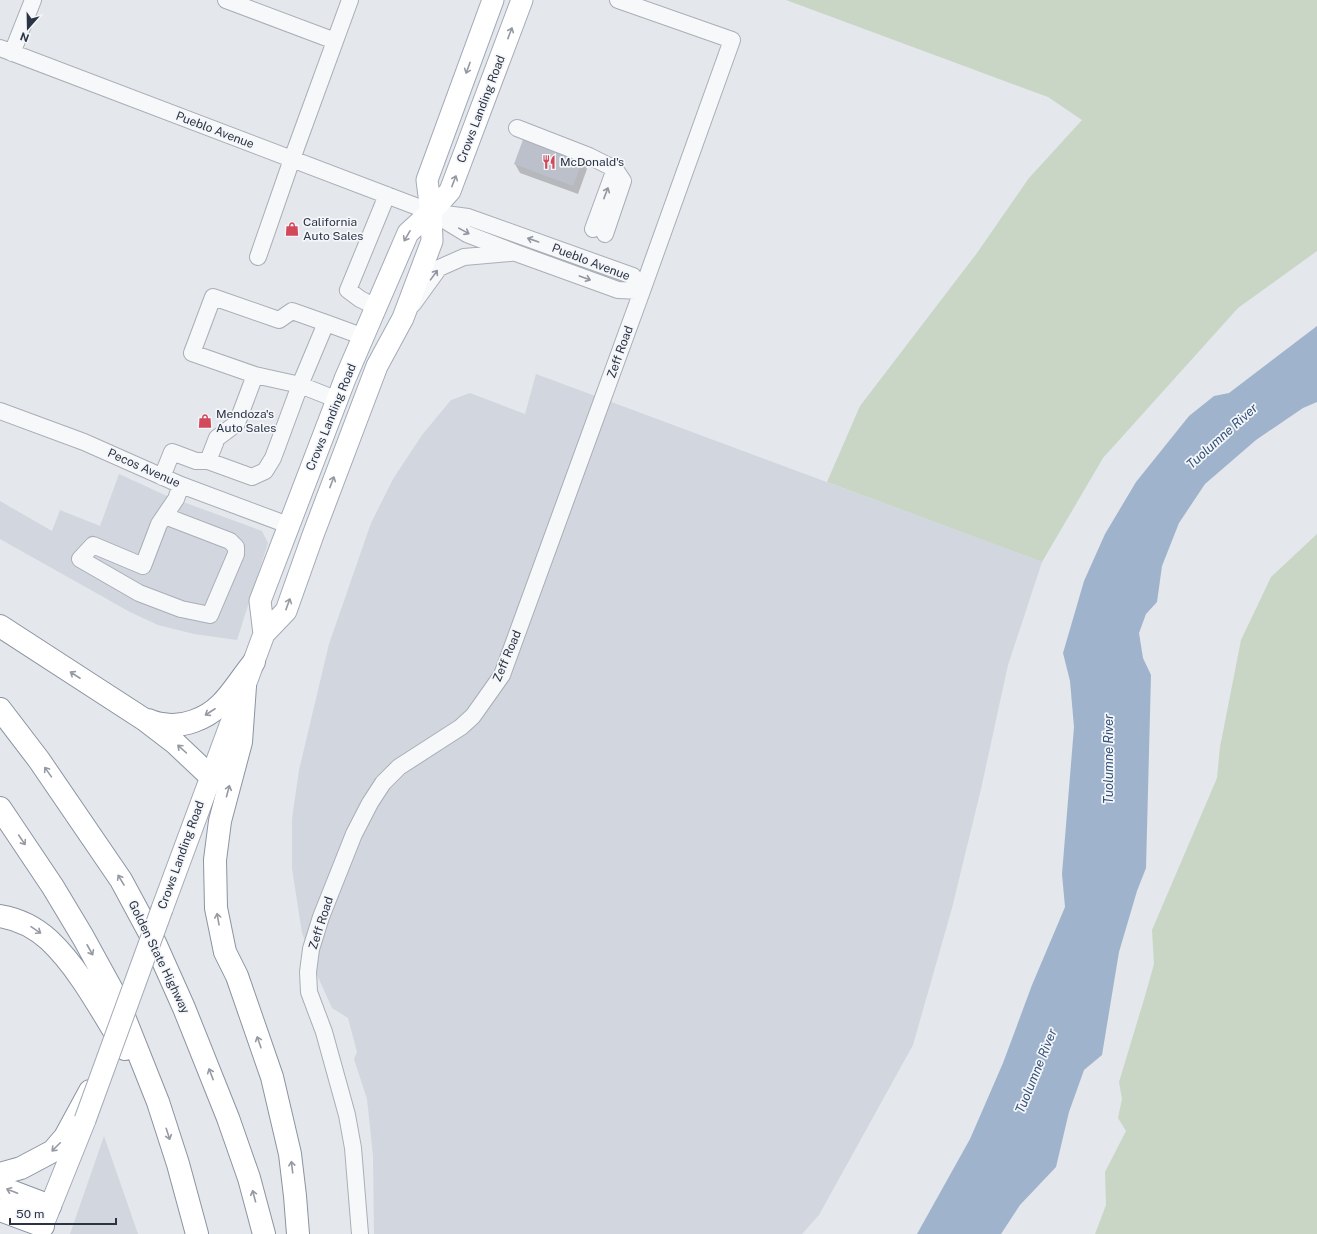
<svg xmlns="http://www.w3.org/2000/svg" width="1317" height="1234" viewBox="0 0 1317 1234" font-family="'Public Sans',sans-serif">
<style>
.built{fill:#d2d6de}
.green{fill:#c9d6c5}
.water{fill:#9fb4cc}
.shadow{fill:#0003}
.building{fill:#bbc0ca}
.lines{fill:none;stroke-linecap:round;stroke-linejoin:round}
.minor-casing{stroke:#a9aeb7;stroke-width:18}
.major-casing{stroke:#a3abb8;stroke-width:23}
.highway-casing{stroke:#8b94a3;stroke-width:24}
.minor{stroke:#f7f8fa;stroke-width:16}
.major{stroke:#fff;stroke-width:21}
.highway{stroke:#fff;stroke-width:22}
.major-bridge-casing{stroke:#a3abb8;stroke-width:23;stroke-linecap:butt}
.major-bridge{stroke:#fff;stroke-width:21}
.oneway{stroke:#959aa2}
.oneway2{stroke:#9196a0}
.labels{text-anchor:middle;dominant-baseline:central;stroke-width:3.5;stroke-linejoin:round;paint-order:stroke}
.street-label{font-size:12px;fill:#2b3445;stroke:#f4f6f9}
.poi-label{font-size:12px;fill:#2b3445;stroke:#f4f6f9;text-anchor:start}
.water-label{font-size:13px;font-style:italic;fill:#34527a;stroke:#f4f6f9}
</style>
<rect width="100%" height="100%" fill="#e4e7ec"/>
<path class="built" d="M536 374 1042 562 1008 665 981 789 952 908 913 1045 819 1215 802 1234H374L373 1156 367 1099 354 1059 357 1052 348 1018 332 1008 318 977 302 933 292 868V819L299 770 329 644 371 523 393 479 422 435 451 400 470 393 525 414Z
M119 474 167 496 262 531 268 543 237 640 194 634 158 625 130 612 0 539V501L52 531 60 510 100 526Z
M104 1136 138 1234H70Z"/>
<path class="green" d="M786 0H1317V251L1238 308 1103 458 1042 562 827 482 860 406 977 253 1029 178 1082 120 1048 97Z
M1317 534V1234H1095L1106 1205 1105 1172 1126 1131 1118 1118 1122 1099 1119 1082 1145 996 1154 964 1152 930 1217 778 1220 747 1241 640 1271 577Z"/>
<path class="water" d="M1317 326V402L1303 408 1256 440 1205 484 1179 523 1162 566 1157 602 1146 614 1139 633 1143 658 1151 675 1146 868 1137 891 1119 952 1102 1055 1084 1070 1069 1112 1056 1167 1020 1205 1001 1234H917L970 1139 1003 1063 1032 985 1065 907 1062 874 1074 727 1070 681 1063 653 1084 581 1105 534 1136 482 1189 416 1214 396 1229 393Z"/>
<path class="shadow" d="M582 161 587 169 578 194 520 173 515 164Z"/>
<path class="building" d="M524 137 583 160 573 186 514 164Z"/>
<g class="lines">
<defs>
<path id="minor" d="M226 0 335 41
M0 48 431 212 467 234 516 253 618 290 642 291
M12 53 33 0
M517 128 589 156 615 169 593 229
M438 213 468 217 633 276 642 291
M605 234 623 181 615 169
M258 257 292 159 350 0
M413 304 439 268 464 257 511 253
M376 307 360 299 348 290 387 195
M326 323 364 337
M255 375 300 385 338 400
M0 411 84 442 181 485 288 525
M162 477 172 452 196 461H208L217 438 237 423 255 375 192 353 213 297 279 320 292 311 326 323 300 385 273 458 265 471 252 477 208 461
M165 516 230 541 236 547V554L210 615 181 609 139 593 80 559 93 545 143 566 159 524 176 499 181 485
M360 1234 353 1148 347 1115 324 1032 309 992 308 972 311 949 321 917 354 834 370 803 383 783 399 767 461 727 473 716 502 675 642 291 732 40 618 0"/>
<path id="major" d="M264 634 260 601 345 379 408 233 431 212 427 180 493 0
M162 909 264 634 286 611 313 535 377 366 403 318 432 241 431 212 450 191 522 0
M44 1222 85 1120"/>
<path id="highway" d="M0 626 145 720 175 743 210 776
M245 686 241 742 220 821 215 860 216 908 225 952 237 976 272 1077 290 1154 295 1196 298 1234
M0 709 39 760 121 880 155 943 184 1008 228 1118 249 1178 264 1234
M148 720C153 722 158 724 163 724 182 728 206 719 220 705 232 694 243 675 254 662
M0 808 53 887 83 937 117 999 158 1102 178 1164 197 1234
M0 916C18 919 36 928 49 940 80 969 103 1014 125 1049
M0 1174 21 1168 53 1151 65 1137 90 1091
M0 1187 50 1206
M0 1210 43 1226"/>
</defs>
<use href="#minor" class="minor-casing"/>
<use href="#major" class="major-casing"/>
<use href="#highway" class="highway-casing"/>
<use href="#minor" class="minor"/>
<use href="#major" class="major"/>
<use href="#highway" class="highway"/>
<defs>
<path id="major-bridge" d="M85 1120 162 909"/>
</defs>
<use href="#major-bridge" class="major-bridge-casing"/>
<use href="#major-bridge" class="major-bridge"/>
</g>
<defs><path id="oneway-shaft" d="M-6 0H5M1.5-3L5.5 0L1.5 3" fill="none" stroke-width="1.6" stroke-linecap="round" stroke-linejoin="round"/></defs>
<g class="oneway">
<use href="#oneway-shaft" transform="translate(510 33) rotate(-69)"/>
<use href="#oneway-shaft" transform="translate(468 68) rotate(110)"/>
<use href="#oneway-shaft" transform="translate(454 181) rotate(-69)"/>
<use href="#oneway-shaft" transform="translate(407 236) rotate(120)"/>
<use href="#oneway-shaft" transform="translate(332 482) rotate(-69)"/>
<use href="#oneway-shaft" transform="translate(288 604) rotate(-70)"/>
<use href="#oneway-shaft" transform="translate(75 675) rotate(-147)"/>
<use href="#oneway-shaft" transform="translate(210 712) rotate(147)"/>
<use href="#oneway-shaft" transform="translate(182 749) rotate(-138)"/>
<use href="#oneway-shaft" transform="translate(48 772) rotate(-125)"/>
<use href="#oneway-shaft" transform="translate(228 791) rotate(-75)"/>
<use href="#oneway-shaft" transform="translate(22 840) rotate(56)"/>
<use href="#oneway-shaft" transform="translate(121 880) rotate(-121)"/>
<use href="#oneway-shaft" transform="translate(218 919) rotate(-100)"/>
<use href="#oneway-shaft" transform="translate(36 930) rotate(34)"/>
<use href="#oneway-shaft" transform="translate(90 950) rotate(61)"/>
<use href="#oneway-shaft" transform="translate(259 1042) rotate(-109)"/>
<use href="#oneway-shaft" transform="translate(211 1074) rotate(-111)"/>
<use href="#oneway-shaft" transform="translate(168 1134) rotate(72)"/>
<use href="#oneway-shaft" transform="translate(56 1147) rotate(135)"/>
<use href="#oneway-shaft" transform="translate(292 1167) rotate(-97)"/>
<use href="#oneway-shaft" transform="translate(12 1191) rotate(-159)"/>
<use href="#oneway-shaft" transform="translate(254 1196) rotate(-105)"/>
</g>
<g class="oneway2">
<use href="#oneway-shaft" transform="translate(606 193) rotate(-69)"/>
<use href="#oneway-shaft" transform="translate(464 231) rotate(29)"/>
<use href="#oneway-shaft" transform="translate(533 240) rotate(-161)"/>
<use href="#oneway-shaft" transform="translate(434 275) rotate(-54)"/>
<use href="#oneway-shaft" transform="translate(585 278) rotate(20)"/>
</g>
<defs>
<symbol id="restaurant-bare" viewBox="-9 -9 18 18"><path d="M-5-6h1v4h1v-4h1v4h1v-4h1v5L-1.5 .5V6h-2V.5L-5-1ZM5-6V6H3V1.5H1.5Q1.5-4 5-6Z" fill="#d1495b" stroke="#f4f6f9" stroke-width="2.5" paint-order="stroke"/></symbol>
<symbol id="shop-bare" viewBox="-9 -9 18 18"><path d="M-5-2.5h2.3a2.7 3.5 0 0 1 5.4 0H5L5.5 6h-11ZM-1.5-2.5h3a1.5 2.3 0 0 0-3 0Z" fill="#d1495b" stroke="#f4f6f9" stroke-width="2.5" paint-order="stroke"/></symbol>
</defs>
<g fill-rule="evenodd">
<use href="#restaurant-bare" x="539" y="152" width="20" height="20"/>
<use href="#shop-bare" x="282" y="219" width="20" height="20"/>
<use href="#shop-bare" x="195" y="411" width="20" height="20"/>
</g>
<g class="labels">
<g class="street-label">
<text transform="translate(481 109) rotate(-69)">Crows Landing Road</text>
<text transform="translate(215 130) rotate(21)">Pueblo Avenue</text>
<text transform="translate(591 262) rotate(21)">Pueblo Avenue</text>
<text transform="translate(620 352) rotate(-70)">Zeff Road</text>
<text transform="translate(331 417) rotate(-68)">Crows Landing Road</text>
<text transform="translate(144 468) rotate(24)">Pecos Avenue</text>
<text transform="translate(507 656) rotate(-67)">Zeff Road</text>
<text transform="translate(181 855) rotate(-70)">Crows Landing Road</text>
<text transform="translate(321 923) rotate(-72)">Zeff Road</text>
<text transform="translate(159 957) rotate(64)">Golden State Highway</text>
</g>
<g class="poi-label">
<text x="560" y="162">McDonald's</text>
<text x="303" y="222">California<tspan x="303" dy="14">Auto Sales</tspan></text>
<text x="216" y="414">Mendoza's<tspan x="216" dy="14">Auto Sales</tspan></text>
</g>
<g class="water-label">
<text transform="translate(1222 436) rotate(-42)">Tuolumne River</text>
<text transform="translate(1108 759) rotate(-90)">Tuolumne River</text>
<text transform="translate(1036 1071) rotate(-68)">Tuolumne River</text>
</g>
</g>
<g transform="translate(28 28) rotate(200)" stroke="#f4f6f9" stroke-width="3" paint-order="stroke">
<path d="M0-3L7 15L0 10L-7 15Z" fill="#2b3445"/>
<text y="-6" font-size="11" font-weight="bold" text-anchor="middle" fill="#2b3445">N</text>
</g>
<path d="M10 1218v6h106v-6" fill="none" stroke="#2b3445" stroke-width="2"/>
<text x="16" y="1218" font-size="12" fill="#2b3445" stroke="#f4f6f9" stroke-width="3" paint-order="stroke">50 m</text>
</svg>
